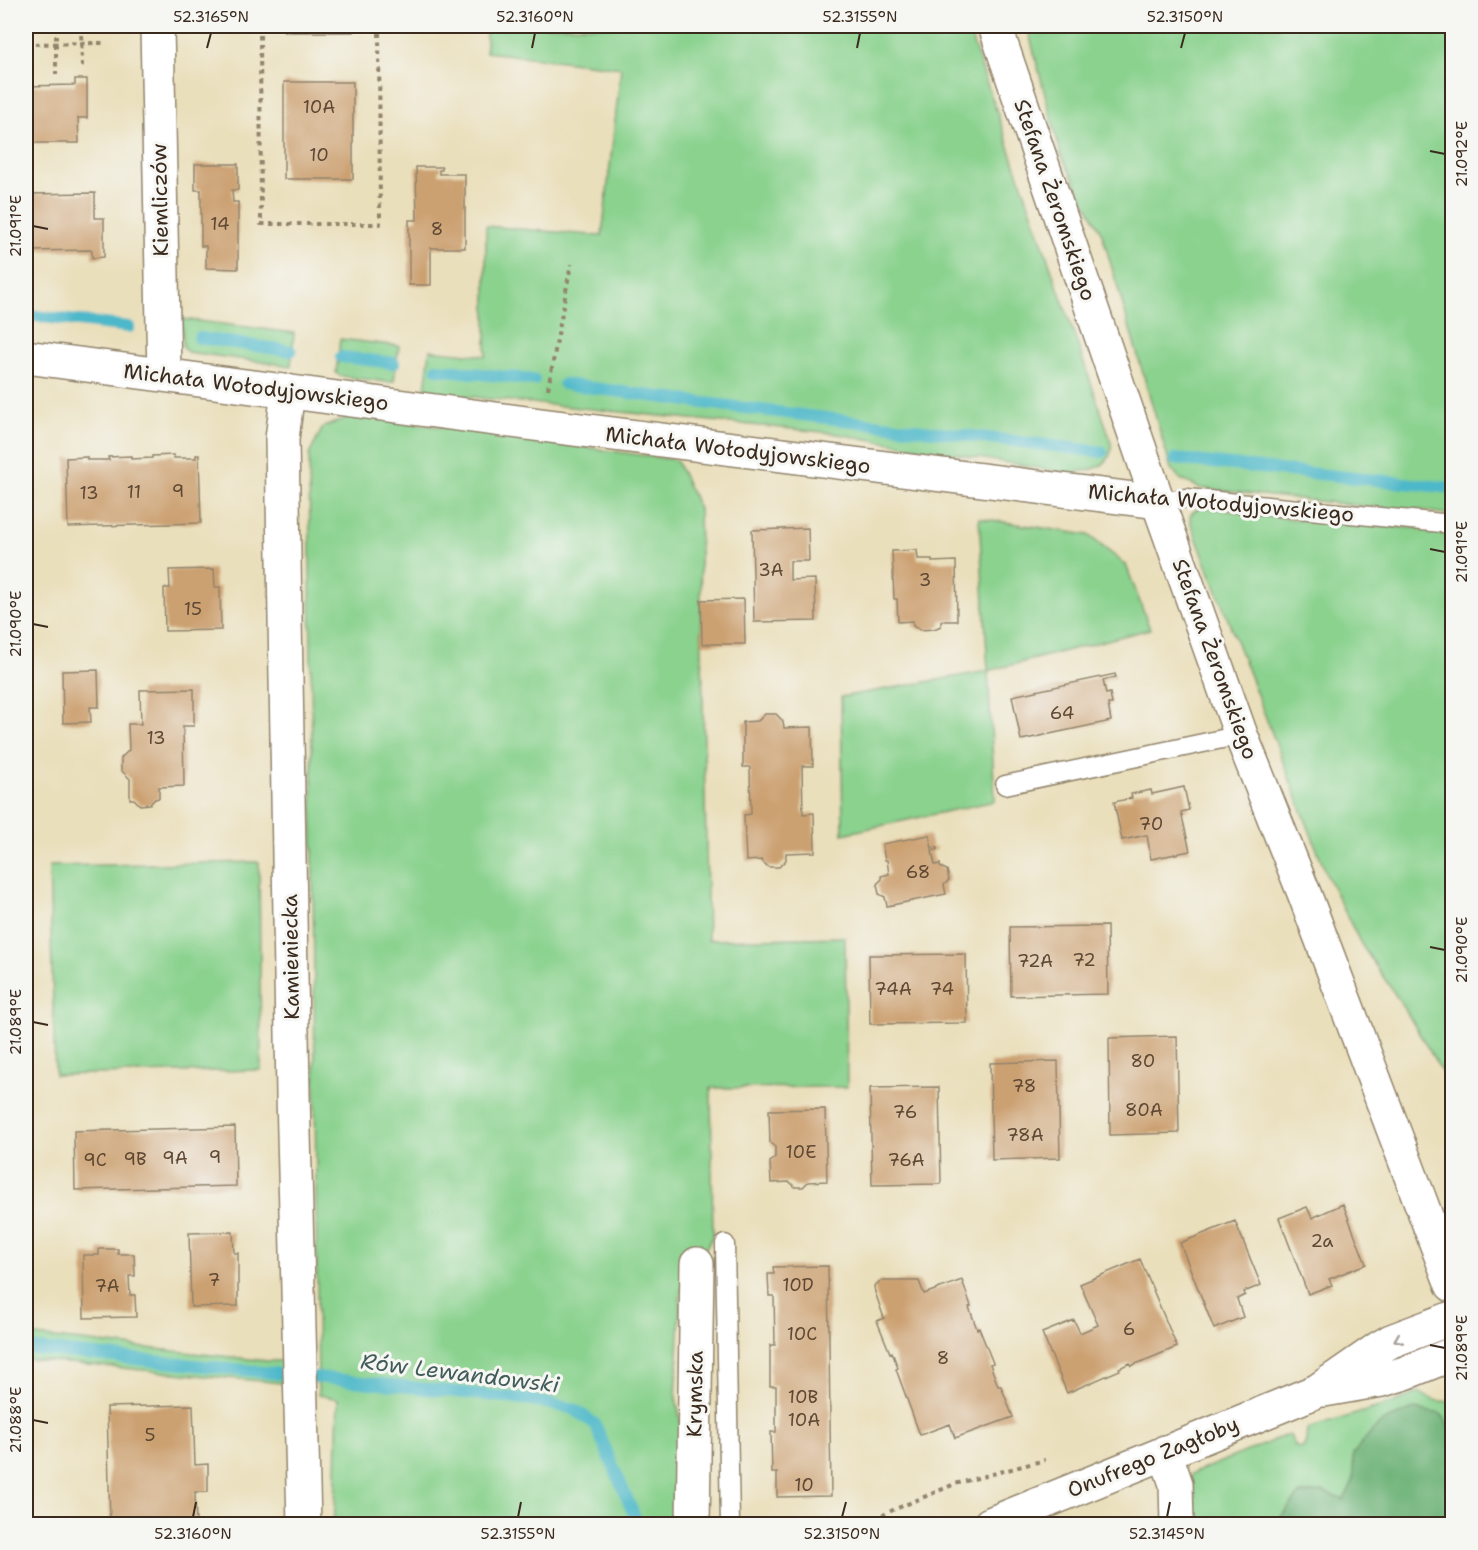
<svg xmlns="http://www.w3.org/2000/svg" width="1478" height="1550" viewBox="0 0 1478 1550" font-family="'Shantell Sans',sans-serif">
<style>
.green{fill:#8ad28e;stroke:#627e56;stroke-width:1.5}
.forest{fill:#6fb479;stroke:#556f4c;stroke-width:1.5}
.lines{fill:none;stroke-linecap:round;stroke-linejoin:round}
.stream{stroke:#4db8c9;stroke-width:12}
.building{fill:#cca172}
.service-casing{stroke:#92846c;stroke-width:21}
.minor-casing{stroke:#92846c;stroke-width:36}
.path{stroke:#92846c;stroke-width:4;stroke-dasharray:4.5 4.5;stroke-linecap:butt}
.service{stroke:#fff;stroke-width:18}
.minor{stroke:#fff;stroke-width:33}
.oneway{stroke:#a79f9a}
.ticks{fill:none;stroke:#3b2a1e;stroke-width:2}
.labels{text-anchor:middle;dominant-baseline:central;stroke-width:6;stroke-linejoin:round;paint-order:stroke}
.number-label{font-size:18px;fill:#5f4833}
.street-label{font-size:21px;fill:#3b2a1e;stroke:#f6f6f2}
.water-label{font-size:22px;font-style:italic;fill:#415c5a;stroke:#f6f6f2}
.neatline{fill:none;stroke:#3b2a1e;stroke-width:2}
.ticks-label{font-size:15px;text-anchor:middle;fill:#3b2a1e}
</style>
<rect width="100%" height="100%" fill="#f6f6f2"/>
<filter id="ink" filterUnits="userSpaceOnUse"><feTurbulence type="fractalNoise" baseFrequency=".0167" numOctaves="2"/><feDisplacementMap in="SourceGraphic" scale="12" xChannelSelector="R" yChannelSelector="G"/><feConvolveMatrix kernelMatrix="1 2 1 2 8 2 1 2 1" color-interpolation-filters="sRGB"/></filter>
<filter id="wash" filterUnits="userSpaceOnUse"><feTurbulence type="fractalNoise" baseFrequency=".008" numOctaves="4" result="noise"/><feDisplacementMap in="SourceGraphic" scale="24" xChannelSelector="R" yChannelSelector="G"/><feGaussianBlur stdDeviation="1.35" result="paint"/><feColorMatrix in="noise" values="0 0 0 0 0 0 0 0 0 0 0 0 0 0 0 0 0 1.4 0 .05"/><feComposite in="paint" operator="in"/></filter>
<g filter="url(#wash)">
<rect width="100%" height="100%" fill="#eadfbb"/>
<path class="green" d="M486 26H967L1108 432C1109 438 1113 445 1111 451 1107 471 1083 471 1067 473L832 433 432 393 425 389 430 350 486 356V226L602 236 621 68 486 52Z
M1027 26H1452V515L1410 509 1381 508 1199 488 1180 479 1171 469 1102 234 1061 155Z
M182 319 294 333 291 366 187 352 183 347Z
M340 339 399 346 394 381 387 382 341 376 336 373Z
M355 415 676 460 699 509 708 940 845 937 847 1087 711 1088 713 1236 681 1290 676 1398 701 1524H332L335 1510 338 1399 318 1395 309 455 323 427Z
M1201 507 1300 520 1427 529 1452 533V1089L1403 1006 1361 944 1328 878 1191 524 1190 516 1194 511Z
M979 518 1088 535 1126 565 1150 629 988 671 995 801 843 834 841 697 988 671Z
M259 862 261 1070 55 1075 49 866Z
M26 1335 268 1361H283L285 1363 281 1383 26 1359Z
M1419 1392C1429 1399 1440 1403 1452 1401V1429L1441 1414 1353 1454 1354 1479 1344 1501 1323 1492 1300 1494 1276 1523 1252 1517 1222 1524H1196L1191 1474 1289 1434 1296 1447 1303 1448 1306 1441 1307 1429 1392 1403Z"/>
<path class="forest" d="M1414 1409 1441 1414 1452 1429V1524H1222L1252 1517 1276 1523 1300 1494 1323 1492 1344 1500 1354 1479 1353 1454 1371 1432 1384 1421Z"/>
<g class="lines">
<path class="stream" d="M26 315 129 327
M199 338 291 351
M341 357 394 363
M437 369 534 380
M564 384 688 401 1102 452
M1175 459 1452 488
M26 1348 282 1374
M315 1377 532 1400 574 1409 595 1424 638 1524"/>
</g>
<g id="blocks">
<path class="building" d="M284 26H353V32H284Z
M75 79H87V118H78L79 143H26V86L75 85Z
M284 82H353V179H284Z
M195 164H238V190H232L233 202H238V269L206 268V246H201V190H195Z
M416 167H442V170H439V174H465V248H431V285H409V220H417Z
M95 193V218H104V257L92 258V250L26 251V194Z
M174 455V458H196V455H199L201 523 68 527 66 458 87 457V460H109L108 457 131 456V459L152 458V456Z
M808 528 809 561H790V580L815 579 816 621 754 622 752 530Z
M917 550 918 559H932V562L956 561 957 621H941V626L934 629 920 630 913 626V621L898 622 897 599H894L892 551Z
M214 569 215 587H220L221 630 165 631 164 588H170L169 570Z
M744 599 745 644H702L701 600Z
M98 670 99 707H90L91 722 63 723 62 671Z
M1115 674 1116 677 1103 680 1106 694 1110 693 1112 704H1108L1111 721 1021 740 1012 696Z
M194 689V726H183L184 786 159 787V798L155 799 150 804 140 805 134 799H130V779L121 770V758L129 750 128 724H141L140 690Z
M765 714H776L783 721 784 728 812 727 813 766H802L803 814 814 813 815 852 786 853V860L779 867H768L761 860 746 861 744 815 751 814 750 767H743V722L758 721Z
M1184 787 1189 810 1181 812 1190 851 1151 859 1147 835 1122 840 1114 802 1132 798 1131 794 1151 790 1152 794Z
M929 835 932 848 937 847V850L932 851 935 865 940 864V867L947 870 949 880 944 885 946 894 887 906 885 897 879 894 877 884 882 879 881 876 889 874 887 860H885L882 844Z
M1107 926 1108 994 1011 996 1010 927Z
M966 954 967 1023 870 1024 869 955Z
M1177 1036 1179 1133 1110 1135 1109 1038Z
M1058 1061 1060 1158 992 1160 990 1063Z
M939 1087 941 1184 872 1185 870 1088Z
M825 1109 827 1181 808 1182 803 1187H795L790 1182 771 1183 770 1162 775 1157V1147L770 1143 769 1110Z
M235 1127 236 1186 75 1190 74 1131Z
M1343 1204 1366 1264 1329 1279 1332 1285 1308 1294 1279 1218 1307 1207 1312 1218Z
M1235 1221 1261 1285 1244 1292 1245 1295 1237 1299 1243 1317 1214 1329 1180 1243Z
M233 1232 234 1253H238V1306L191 1307 189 1233Z
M99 1249H118V1254H134L135 1276H129L130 1295H135L136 1317 84 1318 83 1255H99Z
M1140 1259 1177 1347 1131 1366 1130 1363 1119 1368 1120 1370 1067 1393 1042 1333 1074 1320 1080 1333 1098 1325 1080 1284Z
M828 1266 831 1496 777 1497V1473H772L771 1432H776V1386H770V1345H775L774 1296H769L768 1274H774L773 1267Z
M962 1280 971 1306 969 1307 977 1329 979 1328 993 1363 990 1364 998 1386H1001L1013 1417 955 1438 950 1424 920 1435 896 1369 898 1368 892 1352 890 1353 877 1321 884 1318 875 1292 874 1286 881 1281H919L924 1294Z
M193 1405 195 1465 208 1464V1492H195L196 1524H110L107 1407Z"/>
</g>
</g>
<g filter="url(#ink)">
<use href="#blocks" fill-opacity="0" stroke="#92846c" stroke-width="1.5"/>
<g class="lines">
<defs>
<path id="service" d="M1158 502 1187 498 1452 524
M1005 785 1241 735
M725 1244 730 1524"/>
<path id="minor" d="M157 26 164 375
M995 26 1158 502 1241 735 1304 893 1452 1285
M26 357 541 425 1158 502
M288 391 282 439 293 1094 304 1524
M1324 1390 1382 1380 1405 1373 1452 1354
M1165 1452 1176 1484 1177 1524
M693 1524 697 1264
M990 1524 1317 1391 1379 1348 1391 1341 1452 1318"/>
</defs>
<use href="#service" class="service-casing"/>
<use href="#minor" class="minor-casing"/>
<path class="path" d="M56 26V74
M81 26 82 67
M260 26 261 224H380L379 26
M26 44 103 43
M548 389 571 264
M866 1524 893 1510 955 1484 1045 1460"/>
<use href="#service" class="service"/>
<use href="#minor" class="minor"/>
</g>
<defs><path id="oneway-chevron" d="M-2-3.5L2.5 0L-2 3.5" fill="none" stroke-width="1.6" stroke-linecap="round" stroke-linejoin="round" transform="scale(1.5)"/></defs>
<use class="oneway" href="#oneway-chevron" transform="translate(1398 1339) rotate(158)"/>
</g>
<path class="ticks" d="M207 48 211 33M532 48 535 33M857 48 860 33M1181 48 1185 33M1430 151 1445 154M33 226 48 229M1430 549 1445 552M33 624 48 627M1430 947 1445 950M33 1022 48 1025M1430 1345 1445 1348M33 1420 48 1423M193 1517 196 1502M518 1517 521 1502M842 1517 846 1502M1167 1517 1170 1502"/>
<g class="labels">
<g class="number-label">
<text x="319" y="107">10A</text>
<text x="319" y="155">10</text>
<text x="220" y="224">14</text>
<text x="437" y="229">8</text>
<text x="178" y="491">9</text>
<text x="134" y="492">11</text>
<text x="89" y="493">13</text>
<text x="771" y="570">3A</text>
<text x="925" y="580">3</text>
<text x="193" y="609">15</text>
<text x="1062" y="713">64</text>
<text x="156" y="738">13</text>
<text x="1151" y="824">70</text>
<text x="918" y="872">68</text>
<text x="1084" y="960">72</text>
<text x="1035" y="961">72A</text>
<text x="893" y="989">74A</text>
<text x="942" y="989">74</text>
<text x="1143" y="1061">80</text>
<text x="1024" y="1086">78</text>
<text x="1144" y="1110">80A</text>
<text x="905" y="1112">76</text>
<text x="1025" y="1135">78A</text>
<text x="801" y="1152">10E</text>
<text x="215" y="1157">9</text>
<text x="175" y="1158">9A</text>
<text x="135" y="1159">9B</text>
<text x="95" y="1160">9C</text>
<text x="906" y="1160">76A</text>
<text x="1322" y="1241">2a</text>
<text x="214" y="1280">7</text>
<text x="798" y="1285">10D</text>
<text x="107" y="1286">7A</text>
<text x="1129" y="1329">6</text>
<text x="802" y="1334">10C</text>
<text x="943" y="1358">8</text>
<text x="803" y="1397">10B</text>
<text x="804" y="1420">10A</text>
<text x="150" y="1435">5</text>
<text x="804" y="1485">10</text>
</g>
<g class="street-label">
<text transform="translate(160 200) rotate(-91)">Kiemliczów</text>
<text transform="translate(1055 200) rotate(71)">Stefana Żeromskiego</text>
<text transform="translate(256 387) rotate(7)">Michała Wołodyjowskiego</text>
<text transform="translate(738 450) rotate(7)">Michała Wołodyjowskiego</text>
<text transform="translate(1221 503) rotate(5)">Michała Wołodyjowskiego</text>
<text transform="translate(1215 659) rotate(70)">Stefana Żeromskiego</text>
<text transform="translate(291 957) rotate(-91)">Kamieniecka</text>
<text transform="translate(695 1394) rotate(-89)">Krymska</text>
<text transform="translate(1153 1457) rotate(-22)">Onufrego Zagłoby</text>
</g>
<g class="water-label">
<text transform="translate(460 1373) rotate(7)">Rów Lewandowski</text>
</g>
</g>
<rect width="1478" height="1550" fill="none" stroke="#f6f6f2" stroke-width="66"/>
<rect x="33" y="33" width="1412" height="1484" class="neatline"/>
<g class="ticks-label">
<text x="211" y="22">52.3165°N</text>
<text x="535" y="22">52.3160°N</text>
<text x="860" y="22">52.3155°N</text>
<text x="1185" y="22">52.3150°N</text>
<text transform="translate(1462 154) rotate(-90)" y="5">21.092°E</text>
<text transform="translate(16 226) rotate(-90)" y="5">21.091°E</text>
<text transform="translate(1462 552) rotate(-90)" y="5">21.091°E</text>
<text transform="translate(16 624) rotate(-90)" y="5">21.090°E</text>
<text transform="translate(1462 950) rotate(-90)" y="5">21.090°E</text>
<text transform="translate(16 1022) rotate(-90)" y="5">21.089°E</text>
<text transform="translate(1462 1348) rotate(-90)" y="5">21.089°E</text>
<text transform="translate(16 1420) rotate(-90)" y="5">21.088°E</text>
<text x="193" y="1539">52.3160°N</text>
<text x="518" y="1539">52.3155°N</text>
<text x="842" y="1539">52.3150°N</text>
<text x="1167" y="1539">52.3145°N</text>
</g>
</svg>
